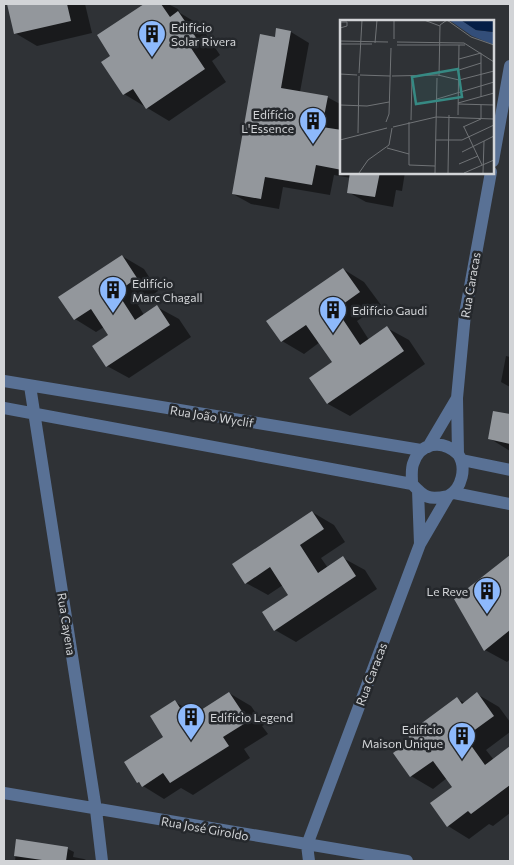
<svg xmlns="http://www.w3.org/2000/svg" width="514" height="865" viewBox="0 0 514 865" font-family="Commissioner,sans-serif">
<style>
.shadow{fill:#0007}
.building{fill:#93979c}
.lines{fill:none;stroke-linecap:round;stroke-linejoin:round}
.minor{stroke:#597195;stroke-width:12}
.labels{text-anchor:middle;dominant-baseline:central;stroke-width:5;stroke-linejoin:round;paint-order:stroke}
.poi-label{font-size:12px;fill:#d2d4d7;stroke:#25282c;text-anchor:start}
.street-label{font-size:12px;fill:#d2d4d7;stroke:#25282c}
.inset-road{fill:none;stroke:#707376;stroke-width:1}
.view{fill:#368983;fill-opacity:0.15;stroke:#368983;stroke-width:2.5}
.inset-edge{fill:none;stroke:#d2d4d7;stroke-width:2.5}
</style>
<rect width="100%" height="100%" fill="#2f3236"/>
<path class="shadow" d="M8 4H85L92 33 37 46 15 33Z
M146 4H168L178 9 180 13 200 25 220 55 212 61 226 82 169 121 124 94 102 62 112 56 98 36Z
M291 32 309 43 300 92 327 97 342 105V172H405L402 191 396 190 393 207 366 202 348 192 351 178 334 175 330 195 283 187 279 209 251 204 233 194 276 38Z
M122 256 144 269 158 291 138 305 144 315 157 307 179 319 191 337 129 378 107 366 110 335 104 327 96 332 75 319Z
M343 269 364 282 381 305 357 321 369 340 387 328 409 340 425 364 350 416 328 404 311 378 334 362 320 342 304 354 282 341Z
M506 356 510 357V387L501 382Z
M494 413 510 416V451L489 438Z
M312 512 334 525 345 542 321 558 328 568 343 558 365 570 377 589 296 642 275 630 290 596 283 585 268 595 246 583Z
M510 557V659L507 662 485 650 456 599Z
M229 693 251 706 264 725 262 726 268 734 244 749 250 758 193 795 181 788 164 799 143 786 138 782 164 738 175 702 196 714Z
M477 694 499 707 510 722V732L486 750 494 760 510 748V813L493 826 489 824 469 839 448 826 453 787 447 778 433 789 411 776 395 753 413 740 457 699 465 703Z
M17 840 68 849 74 852 73 857 84 859 88 861H15Z"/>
<path class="building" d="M7 4H67L71 21 14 34Z
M144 4H161L170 17 178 11 199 42 191 48 205 69 146 109 133 89 123 95 101 62 110 56 97 35Z
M276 28 291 31 281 88 328 96 322 127 342 130V170L316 165 312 185 265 177 261 199 232 194 260 34 275 37Z
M350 172H380L375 197 347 193Z
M122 255 137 278 117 292 135 320 157 305 170 325 106 367 92 346 108 335 91 309 74 320 58 297Z
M343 268 360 292 336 309 360 345 387 326 404 351 327 404 309 378 332 362 306 325 281 342 266 321Z
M493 411 510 414V444L488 439Z
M312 511 324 529 300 545 318 573 343 556 356 576 274 631 262 612 288 595 270 567 245 584 232 564Z
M510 555V630L484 651 454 599Z
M229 692 243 713H241L247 722 223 737 229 746 170 783 163 773 142 787 139 782 137 783 124 762 163 737 150 716 175 700 187 719Z
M477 692 494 716 465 737 485 765 510 746V785L471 814 468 811 447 827 430 803 452 787 433 761 410 777 393 753 411 740 407 734 457 697 462 704Z
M16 839 68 847 66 861H49L14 856Z"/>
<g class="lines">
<path class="minor" d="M493 161 510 66
M4 381 421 450
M30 386 96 810 102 861
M4 408 412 484
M428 447 457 398
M462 460 510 470
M418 490 420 544
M454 493 510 504
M448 496C429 500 425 498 412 484 412 477 411 470 413 464 420 442 442 439 458 454
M4 793 407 861
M309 861 307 845 420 544 448 496C462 489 467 467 458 454L457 398 465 314 491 172"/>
</g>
<defs>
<symbol id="building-pin" viewBox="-11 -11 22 30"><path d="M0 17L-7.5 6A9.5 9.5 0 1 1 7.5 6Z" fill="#8db9fc" stroke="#25282c"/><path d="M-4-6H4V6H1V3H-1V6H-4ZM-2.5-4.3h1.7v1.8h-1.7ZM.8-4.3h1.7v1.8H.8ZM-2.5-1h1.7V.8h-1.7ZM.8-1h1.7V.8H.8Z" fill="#111"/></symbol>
</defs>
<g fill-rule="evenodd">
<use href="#building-pin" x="136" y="18" width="32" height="43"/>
<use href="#building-pin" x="297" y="105" width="32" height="43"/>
<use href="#building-pin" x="97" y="274" width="32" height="43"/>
<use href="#building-pin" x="317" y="294" width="32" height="43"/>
<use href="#building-pin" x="471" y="575" width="32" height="43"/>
<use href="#building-pin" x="175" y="701" width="32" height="43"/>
<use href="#building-pin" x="446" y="720" width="32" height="43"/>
</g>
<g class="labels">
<g class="poi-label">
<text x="171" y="27">Edifício<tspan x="171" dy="14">Solar Rivera</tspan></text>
<text x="294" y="114" text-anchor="end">Edifício<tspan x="294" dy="14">L'Essence</tspan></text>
<text x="132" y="283">Edifício<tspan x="132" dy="14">Marc Chagall</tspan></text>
<text x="352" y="310">Edifício Gaudi</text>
<text x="468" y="591" text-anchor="end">Le Reve</text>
<text x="210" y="717">Edifício Legend</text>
<text x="443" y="729" text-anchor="end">Edificio<tspan x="443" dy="14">Maison Unique</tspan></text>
</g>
<g class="street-label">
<text transform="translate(470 285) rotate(-80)">Rua Caracas</text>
<text transform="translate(212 416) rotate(9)">Rua João Wyclif</text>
<text transform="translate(67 624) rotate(81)">Rua Cayena</text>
<text transform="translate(371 674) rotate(-69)">Rua Caracas</text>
<text transform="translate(205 828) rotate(10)">Rua José Giroldo</text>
</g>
</g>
<g transform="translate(340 20)">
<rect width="154" height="154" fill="#2f3236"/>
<path d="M109 0H121L136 10 153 12 154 25 132 16Z" fill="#334e79"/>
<path d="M121 0H154V12L136 10Z" fill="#041e46"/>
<path class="inset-road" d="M84 0 100 6M107 0 131 17 154 25M0 2H7V6L0 8M54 19V0M0 21 48 22M57 22 124 23 154 42M35 23 37 0M0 24H32M57 25H125M119 39 141 33M119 50 141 43M19 53 22 0M0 54 17 55M20 55 50 56M52 56 98 55 119 60 154 51M99 56 100 5 107 0M141 77V33M97 79 154 62M118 83 154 73M118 84 154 85M0 85 27 86 49 82M118 95 119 25M71 100 72 56M46 102 49 94 51 28M69 102V145L95 146M53 107 96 97 154 99M123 107 141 99V85M124 107 142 145M18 113 19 56M0 120 47 108M96 120H122L154 105M47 128 69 134M122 132 154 116M119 144 138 136M19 153 28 140 49 125 52 108M95 153 97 58M108 153 109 95M124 153 154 140M143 153 144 121"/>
<path class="view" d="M118 49 122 77 76 84 72 57Z"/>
<rect width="154" height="154" class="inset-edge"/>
</g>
<rect width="514" height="865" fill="none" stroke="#d2d4d7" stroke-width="10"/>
</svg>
